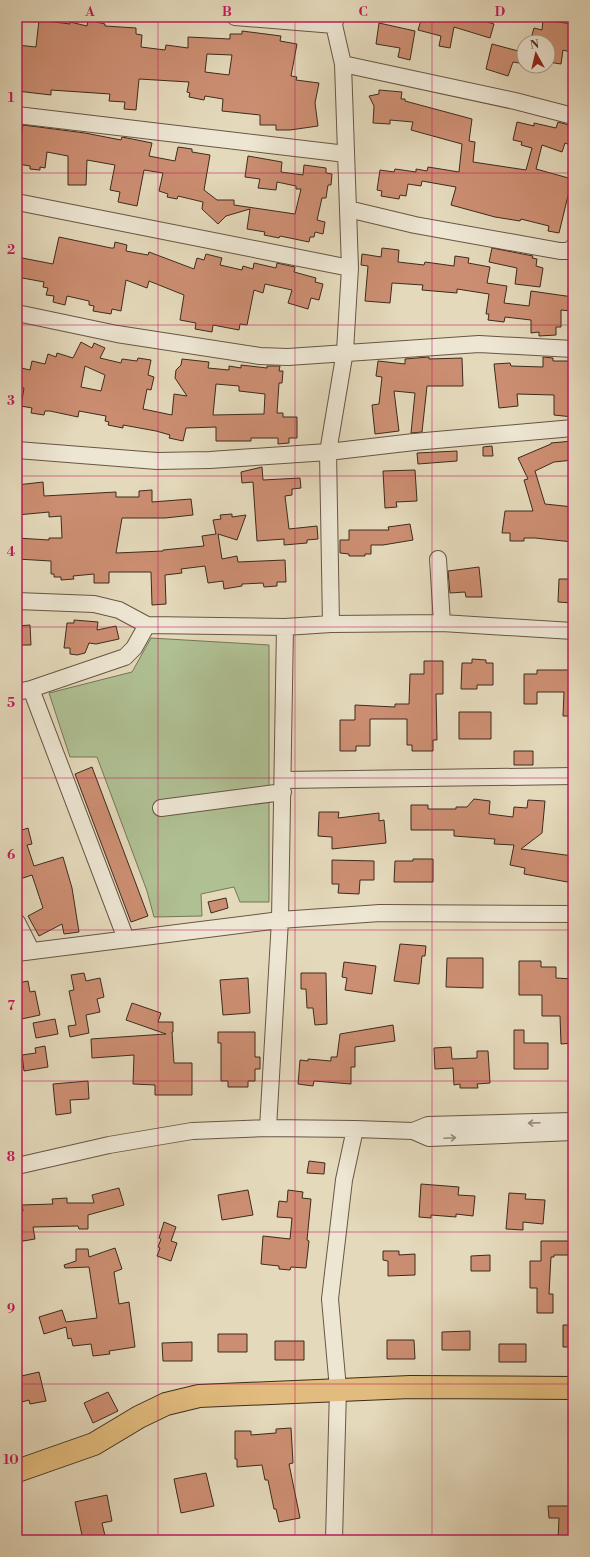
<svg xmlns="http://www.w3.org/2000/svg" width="590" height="1557" viewBox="0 0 590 1557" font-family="'Libre Bodoni',serif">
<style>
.green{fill:#afc093;stroke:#767658}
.building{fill:#cc8e72;stroke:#3e2b1c;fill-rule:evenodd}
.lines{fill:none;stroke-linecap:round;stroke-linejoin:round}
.minor-casing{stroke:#685644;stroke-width:18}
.highway-casing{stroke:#3e2b1c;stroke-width:24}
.minor{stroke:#ede6d3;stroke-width:16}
.highway{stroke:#e2bc7e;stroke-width:22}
.oneway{stroke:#968878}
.grid{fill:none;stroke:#c2185b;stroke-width:1;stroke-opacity:0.55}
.neatline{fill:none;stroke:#c2185b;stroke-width:1.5}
.grid-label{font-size:13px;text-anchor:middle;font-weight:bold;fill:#c2185b}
</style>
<rect width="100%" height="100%" fill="#e4d9bb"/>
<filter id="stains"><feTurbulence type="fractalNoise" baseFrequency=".005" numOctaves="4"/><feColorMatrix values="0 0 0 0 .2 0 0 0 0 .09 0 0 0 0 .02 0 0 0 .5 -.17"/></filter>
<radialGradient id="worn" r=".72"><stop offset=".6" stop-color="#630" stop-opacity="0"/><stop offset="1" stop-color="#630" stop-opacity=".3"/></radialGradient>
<path class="green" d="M151 638 269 645V902H240L234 887 201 894 202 916 154 917 147 891 97 757H70L49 693 132 672Z"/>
<path class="building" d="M422 17H471L494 24 490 38 454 27 450 48 439 46 441 36 418 30Z
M39 20 70 24V22L87 26 88 20 105 24V26L136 28V34L142 35 141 47 165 50 166 45 188 48V37L230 39V34H242V31L281 36 280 41 297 44 291 76 297 77 296 80 319 83 315 103 318 126 290 130H276V125H260V115L222 111 223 99 205 96 204 100 189 97 190 93 187 92 189 82 139 79 136 110 124 109 125 102 109 101 110 94 51 90V95L17 91V45L36 47ZM207 54 232 55 229 75 205 72Z
M543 20 573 24 570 52 563 50 561 64 548 62V42H530L534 28 542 30Z
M379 23 415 31 410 60 398 57 400 48 376 44Z
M492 44 522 52 519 63 513 62 508 76 486 69Z
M379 90 402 92 401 99H405V101L472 119 469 141 475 142 473 162 526 170 532 148 521 145 522 142 513 140 517 122 534 126V123L556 128 558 122 569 125 568 127 573 129V138L570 145 565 143 562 152 542 145 536 169 572 179 559 233 548 231 549 226 521 219 520 221 495 217 451 205 456 187 422 181 421 186 408 184 406 196 400 195 399 199 381 196 382 191 377 190 380 170 394 172 395 169 416 172V169L427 171 428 167 459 172 462 144 411 130 413 122 390 120V124L373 123 374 106 369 96 379 94Z
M23 125 85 133 121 140 122 137 152 143 149 156 175 161 178 147 192 149V152L210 155 204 190 217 200H234V205L295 214 301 189H296V186L277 182 276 190 258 188 260 179 245 177 248 156 282 162 281 172 303 175 304 165 326 168V173L332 174 331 185H328L326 198H322L317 220 325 222 323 234 315 232 314 237H310L309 242 280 236 279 238 264 235 265 232 247 229 250 209 226 216 218 224 202 209 203 202 178 196 177 199 167 197 168 194 159 191 163 173 144 170 137 206 118 202 120 192 110 190 115 165 87 160 86 185H68V156L47 152 45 168 40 167V170L30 169V166L18 164 21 146 19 145Z
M59 237 111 248H114L115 242 127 245 126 251 148 255 149 252 194 269 197 258 204 260 206 254 222 258 220 265 242 270 243 266 253 269 254 263 276 268 277 263 295 267 294 272 316 278 315 282 323 284 319 300 311 298 308 309 288 303 292 290 265 284 263 293 254 290 247 325 240 324 239 330 213 325 212 332 195 329 196 323 180 320 184 295 149 281 147 288 126 280 121 311 112 309 111 314 93 311 94 306 89 305V301L67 296 65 305 53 302 54 296 46 295 48 288 43 287 44 282 17 277V257L53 264Z
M382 248 399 250 398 262 424 265 425 262 454 266 455 256 469 258 468 263 490 267 487 283 507 286 504 303 529 306 531 291 573 297 571 311 561 310V327H556V335L539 336V332L531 333V320L505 317 504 322 488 320 489 314H486L489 294 457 289V293L422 290 423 285 392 283 390 303 365 301 368 266 361 265 362 254 381 257Z
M492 248 533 256 532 258 537 259 536 266 543 268 540 287 515 284 517 268 489 262Z
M81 342 92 348 94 343 105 348 100 358 121 363 122 359 137 361 138 358 151 360 148 375 154 377 151 390 147 389 143 409 172 415 174 394 187 396 175 378 176 370 181 365 182 359 209 362 208 368 229 370V366L241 368V365L267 368V366H280L279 371H283L282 383H279L277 413H283V417H297V438H289V443L278 444V438H251V441H216V427L186 428 183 441 169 438 170 435 156 431 123 425V428L108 425 109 422 105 421 106 416 79 411 78 417 50 411H45L44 415 31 413 32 408 21 406 24 388 18 387 17 367 30 370 32 361 45 364 48 354 56 357 57 353 73 358ZM85 366 105 375 101 391 81 387ZM216 384 239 386V391L265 394 264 414 213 415Z
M429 357V359L462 358 463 386H427L422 432 411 433 415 393 394 391 399 431 375 434 372 405 379 404 382 377 376 376 378 361 405 364V359Z
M543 357 553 358V361H571V367H573V417L554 415V395L517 394 518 406 499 408 494 364 510 363 511 366 543 367Z
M573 441V460L554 462 535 471 545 504 573 507V542L535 538H524V541H510V533H502L505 511H533L524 480 528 479 518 458 551 444V443Z
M492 446 493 456H483V447Z
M457 451V461L418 464 417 453Z
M262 467 263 480 300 478 301 488 292 489V495L285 496 289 529 317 526 318 539 307 540V543L284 545V539L257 541 253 482 242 483 241 472Z
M415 470 417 501 396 502 397 507 385 508 383 471Z
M43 482 44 496 116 492V497H139V491L152 490V502L191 499 193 515 165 518H122L116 553 163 551V550L204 546 202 536 216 534 213 520 221 519 220 515 232 514V517L246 515 237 540 218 534 222 559 237 556 238 562 285 560 286 582H277V586L264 587 263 583 242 584V586L224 589 223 581 208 583 205 566 181 569 182 573 165 575 166 604 152 605 151 572H109V583H94V574L73 576 74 579 61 580V577H54V574H51V561L17 559V538L49 540V538H62L61 516 49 517V512L17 515V485Z
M410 524 413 540 383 545H371V554H365V556H349V554L340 553V540H349V530H389L388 527Z
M479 567 482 597H466L465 592 450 593 448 571Z
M559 579H573V603L558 602Z
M74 620 98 622 97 630 116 626 119 639 96 644 89 643 85 653 77 655 70 654V648H64L67 623H74Z
M30 625 31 645H17V626Z
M472 659 486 660V663H493V685H477V689H461L462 663H472Z
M424 661H443V694H436L437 740H433V751H412V745H407V719H370V746H356V751H340V720H355V705L395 707V704H409L410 674H424Z
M537 670H573V716H563L564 692H537V704H524V674H537Z
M459 712H491V739H459Z
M514 751H533V765H514Z
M92 767 148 916 131 922 75 774Z
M474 799 490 801 489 814 513 817 514 807 527 808 528 800 545 801 542 833 521 849 573 856V883L524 874 525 868 510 865 514 845 494 844 495 839 454 836V830H411V805H428V809H456V807H467Z
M319 812H339L338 818 379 813V821L384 820 386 843 332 849V837L318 836Z
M19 820 22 830 28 828 32 844 27 845 34 866 63 857 72 888 79 932 64 934 62 924 39 936 28 916 43 908 32 875 17 880V821Z
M413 859H433V882H394L395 861H413Z
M332 860 374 861V880H360L359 894 338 893 339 884H332Z
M226 898 228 908 211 913 208 902Z
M400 944 426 946 425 956H422L419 984 394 981Z
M447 958H483V988L446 987Z
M519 961H541V967H556V978L573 979V1043L561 1044 560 1016H542V995H519Z
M344 962 376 966 372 994 345 990 347 978 342 977Z
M84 973 86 981 100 978 104 997 97 999 100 1012 86 1015 89 1033 70 1037 68 1026 76 1025 69 991 74 990 71 975Z
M301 973H326L327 1024 315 1025 313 1008H307L306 989H301Z
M248 978 250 1013 223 1015 220 980Z
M28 981 30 992 35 991 40 1015 17 1020V983Z
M132 1003 161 1013 158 1022H173V1032H172L174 1063H192V1095H155V1085L133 1084 134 1055 92 1058 91 1039 166 1034 126 1020Z
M55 1019 58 1034 36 1038 33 1023Z
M393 1025 395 1041 355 1047V1067H351V1084L314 1081 313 1086 298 1084 300 1060 308 1061V1059L331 1061V1057H337L340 1034Z
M514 1030H524V1043H548V1069H514Z
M218 1032H255V1057H260V1069H255V1081H248V1087H228V1081H221V1043H218Z
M45 1046 48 1067 24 1071 22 1055 36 1053 35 1048Z
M451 1047 452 1059 477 1058V1051H488L490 1083 477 1084 478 1088H460V1084L454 1085 453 1068 435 1069 434 1048Z
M88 1081 89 1099 70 1100 71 1113 56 1115 53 1084Z
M309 1161 325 1163 324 1174 307 1173Z
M421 1184 459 1187 458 1195 475 1196 473 1216 456 1214V1217L431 1215V1218L419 1217Z
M119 1188 124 1205 88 1215V1229H79L78 1226 33 1227 35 1239 17 1242V1217H19L18 1212 23 1211 22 1205 53 1204 52 1199 67 1198V1203H94L92 1195Z
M248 1190 253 1215 222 1220 218 1195Z
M288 1190 303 1192 302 1198 311 1199 307 1240 309 1241 306 1268 291 1267 290 1270 279 1269V1266L261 1264 263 1236 290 1239 292 1218 277 1217 279 1201 287 1202Z
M509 1193 526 1194 525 1199 545 1200 543 1224 523 1222V1230L506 1229Z
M164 1222 176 1227 171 1241 177 1243 171 1261 157 1256 160 1248 158 1247 161 1239 159 1238Z
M541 1241H573V1255H554V1257H551L549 1294H553V1313H537V1288H530V1261H541Z
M115 1248 122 1269 114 1272 119 1304 129 1302 135 1347 109 1351 110 1354 93 1356 91 1344 73 1346 71 1338 68 1339 66 1327 44 1334 39 1317 62 1310 66 1322 97 1318 89 1267 65 1268 64 1265 76 1261V1249H88L89 1257Z
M383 1251H399V1255L415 1254V1275L388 1276V1261L383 1260Z
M490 1255V1271H471V1256Z
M563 1325H573V1347H563Z
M470 1331V1350H442V1332Z
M218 1334H247V1352H218Z
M387 1340H414L415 1359H387Z
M275 1341H304V1360H275Z
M192 1342V1361H163L162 1343Z
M499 1344H526V1362H499Z
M39 1372 46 1401 30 1404 29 1400 22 1402 21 1396 17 1397V1377Z
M108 1392 118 1411 93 1423 84 1403Z
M291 1428 293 1463 289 1464 300 1518 279 1522 276 1509H274L268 1480H265L262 1465 237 1467V1459H235V1431H251V1435L276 1433V1429Z
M206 1473 214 1506 181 1513 174 1479Z
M107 1495 112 1521 102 1523 106 1540H83L75 1502Z
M548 1506H573V1540H558L559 1518H549Z"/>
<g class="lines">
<defs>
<path id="minor" d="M235 17 334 25
M343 64 515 101 573 116
M17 115 346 154
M17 202 350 268
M348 209 415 225 560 251H569L573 247
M17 313 117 334 260 356 288 357 479 344 573 349
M17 450 157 461 210 460 328 452 414 442 573 428
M438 559 442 623
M17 601 94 604 119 610 147 625 285 627 331 624 442 623 573 631
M331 624 328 452 345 351 350 268 343 64 334 25 336 17
M31 689 126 939
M17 692 31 689 125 657 134 648 147 625
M284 780 573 776
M161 808 283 792
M17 922 31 950
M17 953 280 920 380 913 573 914
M268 1128 280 920 285 627
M413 1131 428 1125 573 1121
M17 1166 109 1145 192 1131 268 1128 355 1129 413 1131 429 1138 573 1132
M334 1540 338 1389 330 1299 344 1180 355 1129"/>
<path id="highway" d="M17 1471 94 1444 139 1417 166 1404 199 1396 410 1387 573 1388"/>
</defs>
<use href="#minor" class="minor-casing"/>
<use href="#highway" class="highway-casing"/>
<use href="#minor" class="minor"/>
<use href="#highway" class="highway"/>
</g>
<defs><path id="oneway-shaft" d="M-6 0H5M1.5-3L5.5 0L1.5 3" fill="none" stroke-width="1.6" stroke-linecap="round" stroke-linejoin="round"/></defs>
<g class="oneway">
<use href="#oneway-shaft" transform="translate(534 1123) rotate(178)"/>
<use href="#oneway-shaft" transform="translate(450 1138) rotate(-3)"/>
</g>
<path class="grid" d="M158 17V1540M295 17V1540M432 17V1540M17 173H573M17 325H573M17 476H573M17 627H573M17 778H573M17 930H573M17 1081H573M17 1232H573M17 1384H573"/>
<rect width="590" height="1557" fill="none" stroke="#e4d9bb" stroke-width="44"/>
<g transform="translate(536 54) rotate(352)"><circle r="19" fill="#ede6d3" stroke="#a79b8a"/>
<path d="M0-3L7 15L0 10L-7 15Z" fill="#8f2418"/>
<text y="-6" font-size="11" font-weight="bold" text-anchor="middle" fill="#3e2b1c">N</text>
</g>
<rect x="22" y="22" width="546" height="1513" class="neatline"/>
<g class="grid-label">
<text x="90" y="16">A</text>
<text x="227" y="16">B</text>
<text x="363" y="16">C</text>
<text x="500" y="16">D</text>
<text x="11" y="102">1</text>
<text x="11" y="254">2</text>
<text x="11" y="405">3</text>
<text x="11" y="556">4</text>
<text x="11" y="707">5</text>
<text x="11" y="859">6</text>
<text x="11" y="1010">7</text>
<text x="11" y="1161">8</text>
<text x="11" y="1313">9</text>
<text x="11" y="1464">10</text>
</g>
<rect width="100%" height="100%" filter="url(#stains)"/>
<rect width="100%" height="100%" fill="url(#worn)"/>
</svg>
